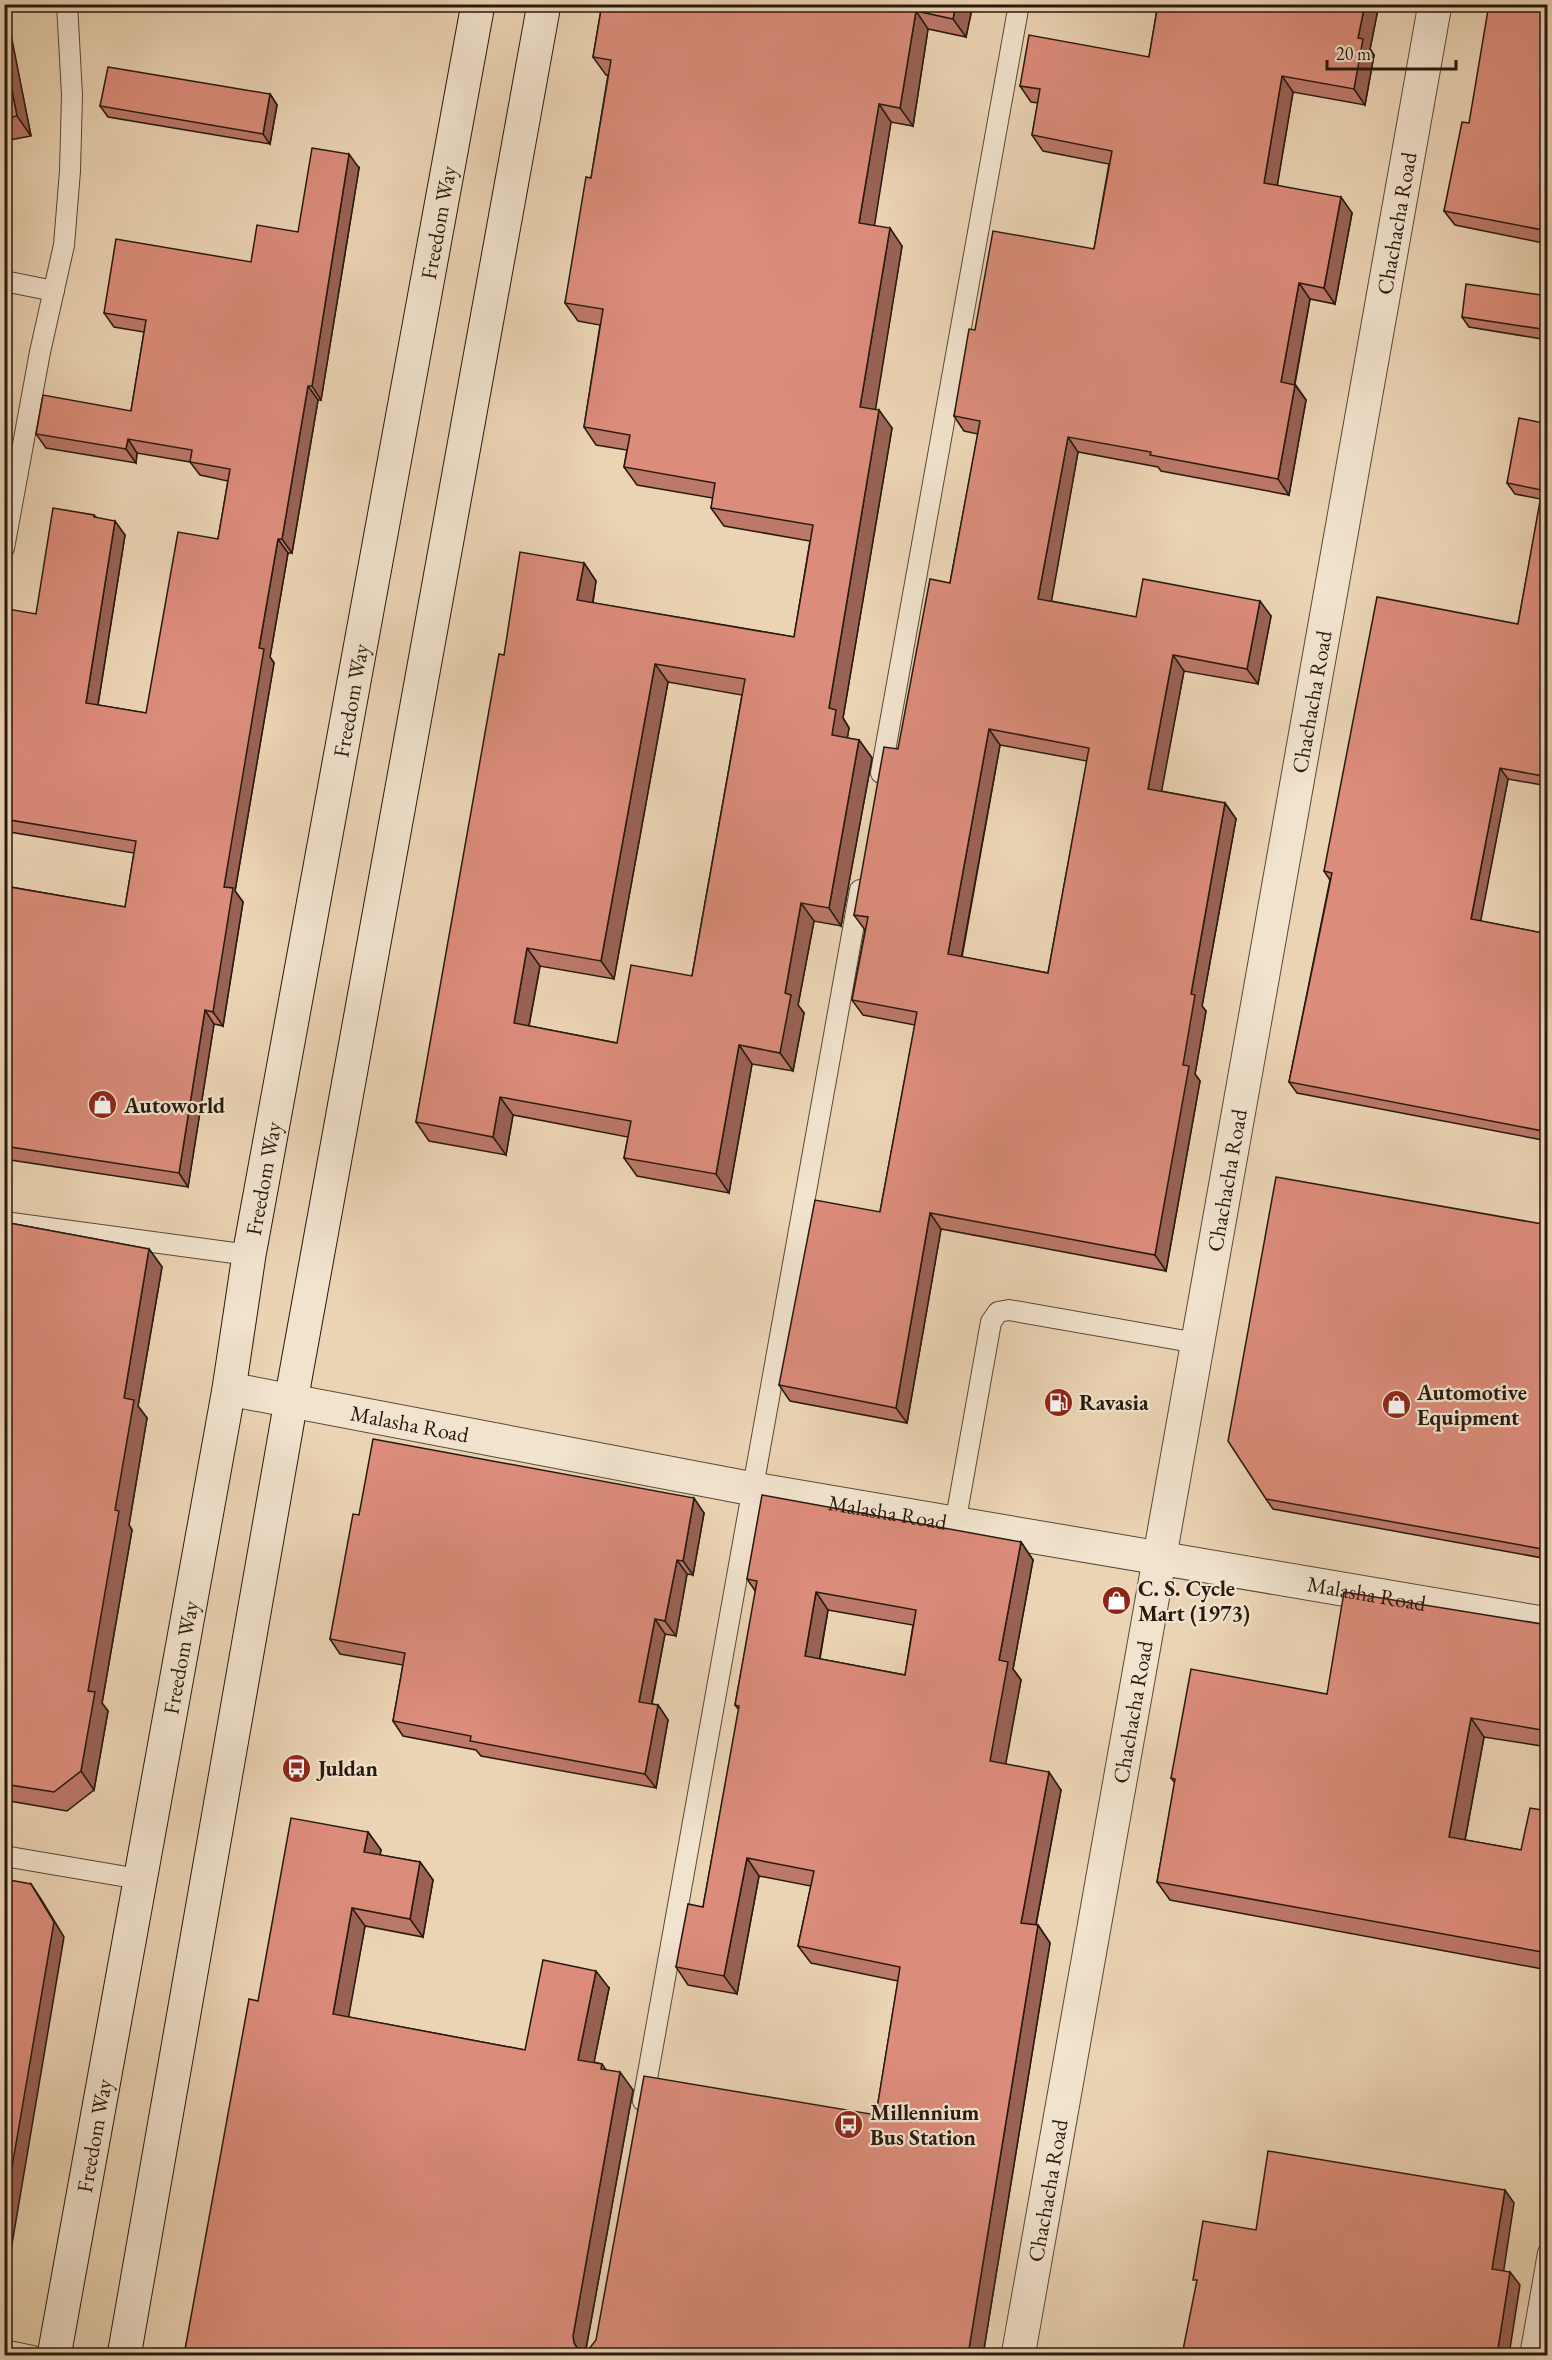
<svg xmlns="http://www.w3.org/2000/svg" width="1552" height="2360" viewBox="0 0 1552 2360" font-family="'EB Garamond',serif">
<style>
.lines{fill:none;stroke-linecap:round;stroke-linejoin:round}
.service-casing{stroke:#594838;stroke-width:22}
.tertiary-casing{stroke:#594838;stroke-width:35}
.secondary-casing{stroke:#28190f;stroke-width:35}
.service{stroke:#f2e3ce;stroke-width:20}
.tertiary{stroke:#f2e3ce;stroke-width:33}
.secondary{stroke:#f2e3ce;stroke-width:33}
.wall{fill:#bc7869;stroke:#28190f;stroke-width:1.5;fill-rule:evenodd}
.shaded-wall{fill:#996255;stroke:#28190f;stroke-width:1.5}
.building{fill:#db8c7a;stroke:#28190f;stroke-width:1.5;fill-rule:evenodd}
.labels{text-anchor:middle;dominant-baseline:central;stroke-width:4.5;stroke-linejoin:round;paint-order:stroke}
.street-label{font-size:22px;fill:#28190f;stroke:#f2e3ce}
.poi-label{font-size:22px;font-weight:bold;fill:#28190f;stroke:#f2e3ce;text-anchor:start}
</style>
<rect width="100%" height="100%" fill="#ebd4b4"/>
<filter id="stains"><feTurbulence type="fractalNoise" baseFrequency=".00333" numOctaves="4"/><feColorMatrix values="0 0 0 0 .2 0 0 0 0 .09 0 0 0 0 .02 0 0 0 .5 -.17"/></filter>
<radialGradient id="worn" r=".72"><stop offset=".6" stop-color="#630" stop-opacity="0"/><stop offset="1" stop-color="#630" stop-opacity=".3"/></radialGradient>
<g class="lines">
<defs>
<path id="service" d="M4 281 54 291
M4 548 40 352 64 245 70 171 72 95 67 4
M881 773 1019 4
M4 1222 249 1255
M955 1524 991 1322 998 1312 1009 1310 1197 1343
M4 1856 139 1879
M643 2101 860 890
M4 2350 33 2356
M1530 2356 1548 2253"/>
<g id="tertiary">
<path id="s1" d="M229 1389 753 1489 1548 1624"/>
<path id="s2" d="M1018 2356 1435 4"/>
</g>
<g id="secondary">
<path id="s3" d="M54 2356 229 1389 249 1255 478 4"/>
<path d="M124 2356 291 1401 544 4"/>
</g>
</defs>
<use href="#service" class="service-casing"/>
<use href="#tertiary" class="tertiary-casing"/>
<use href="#secondary" class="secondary-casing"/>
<use href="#service" class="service"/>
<use href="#tertiary" class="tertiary"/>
<use href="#secondary" class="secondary"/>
</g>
<path class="wall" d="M4 4 31 136 4 141Z
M602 4H973L966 37 928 29 913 126 891 122 874 225 902 246 875 409 892 428 843 718 849 728 847 738 859 740 872 758 841 926 814 921 798 1005 804 1013 793 1071 752 1064 729 1193 637 1176 624 1158 628 1137 513 1115 506 1155 429 1141 416 1122 504 655 584 563 596 581 593 603 794 637 810 541 724 526 711 508 713 498 637 485 624 467 627 450 596 445 584 427 600 325 578 321 565 303 591 178 608 75H606L593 57ZM668 682 742 695 692 976 617 1043 529 1026 540 966 614 979Z
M1158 4H1379L1370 49 1374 55 1365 105 1293 92 1277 185 1352 213 1335 304 1310 299 1295 384 1306 400 1289 495 1161 471 1158 467 1078 452 1051 601 1136 617 1271 616 1258 684 1184 671 1161 791 1225 803 1236 819 1202 1006 1206 1011 1195 1074 1200 1081 1166 1271 941 1229 907 1423 790 1401 779 1385 880 1212 915 1025 863 1015 852 1000 865 930 854 915 898 749 950 583 978 434 964 431 954 416 975 330 1094 249 1109 164 1043 151 1032 135 1038 103 1031 102 1020 86 1149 57ZM1000 745 1087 761 1048 973 962 957Z
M1548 4V244L1455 225 1444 211 1469 123Z
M270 94 277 105 270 144 108 117 100 106Z
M359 168 321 400H318L292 553H288L270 657 274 663 235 891 243 902 223 1026 214 1024 188 1187 4 1159V886L125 907 134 853 4 831V628L36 614 94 515 97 518 125 535 98 705 146 713 218 539 228 481 200 475 190 462 137 453 136 463 46 448 36 434 131 411 144 332 114 327 104 313 251 262 298 232Z
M1548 296V340L1469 327 1462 317Z
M1548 424V786L1508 779 1480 921 1548 934V1141L1297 1093 1289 1082 1330 880 1324 871 1518 624 1541 499 1515 494 1507 483Z
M4 1222 149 1249 162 1267 138 1406 147 1418 129 1525 132 1530 102 1703 108 1711 94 1790 67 1811 4 1800Z
M1548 1225V1559L1273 1509 1266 1499Z
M704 1513 693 1575 687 1574 676 1636 665 1634 652 1704 658 1705 668 1720 656 1788 481 1756 476 1750 403 1736 393 1721 403 1665 340 1654 330 1639 359 1515Z
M1021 1542 1033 1560 1013 1669 1021 1680 1005 1764 1061 1790 1036 1925H1038L1050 1943 983 2355H184L258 2001 368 1832 381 1850 380 1855 420 1862 433 1880 423 1937 365 1926 348 2017 525 2050 609 1988 594 2062 602 2064 606 2070 633 2090 586 2349H589L876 2115 898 1981 811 1963 798 1946 811 1886 759 1876 737 1994 688 1985 676 1967 703 1907 739 1710 735 1705 756 1592 747 1579ZM828 1610 913 1625 905 1675 820 1659Z
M1548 1625V1747L1484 1737 1465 1840 1521 1850 1548 1811V1970L1170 1900 1157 1882 1175 1783 1171 1778 1327 1694Z"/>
<path class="shaded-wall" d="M4 4H5L31 136 17 116 4 51Z
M956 4H973L966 37 953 19Z
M1365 4H1379L1370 49 1374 55 1365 105 1354 89 1358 38Z
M916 11 928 29 913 126 900 108Z
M1282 76 1293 92 1275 199 1264 183Z
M270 94 277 105 270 144 263 134Z
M879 104 891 122 872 241 859 223Z
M349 154 359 168 321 400 312 386Z
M1341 197 1352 213 1335 304 1324 288Z
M890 228 902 246 873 425 860 407Z
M1299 283 1310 299 1292 398 1281 382Z
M1295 385 1306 400 1289 495 1278 479Z
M308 386 318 400 292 553 282 539Z
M879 410 892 428 843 718 849 728 845 753 832 735 829 708Z
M1068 437 1078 452 1049 615 1038 599Z
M128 439 137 453 136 463 126 449Z
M115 521 125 535 96 717 86 703Z
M278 539 288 553 270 657 274 663 235 891 243 902 223 1026 213 1012 224 887 259 648Z
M584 563 596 581 590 618 577 600Z
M1260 601 1271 616 1258 684 1247 669Z
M1173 655 1184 671 1159 805 1148 789Z
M655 664 668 682 614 979 601 961Z
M989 729 1000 745 959 970 948 954Z
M859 740 872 758 841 926 829 908Z
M1500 768 1508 779 1479 930 1471 919Z
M1225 803 1236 819 1202 1006 1206 1011 1195 1074 1200 1081 1166 1271 1155 1255 1183 1065 1191 994Z
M801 903 814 921 798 1005 804 1013 793 1071 780 1053 785 993Z
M527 948 540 966 526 1041 514 1023Z
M205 1010 214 1024 188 1187 179 1173Z
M739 1045 752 1064 729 1193 716 1174Z
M500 1097 513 1115 506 1155 493 1137Z
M930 1213 941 1229 907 1423 896 1408Z
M149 1249 162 1267 138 1406 147 1418 129 1525 132 1530 102 1703 108 1711 94 1790 81 1771 88 1691 115 1510 124 1398Z
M694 1498 704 1513 693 1575 683 1561Z
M1021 1542 1033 1560 1013 1669 1021 1680 1003 1779 990 1761 999 1660Z
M677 1560 687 1574 676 1636 665 1621Z
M816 1592 828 1610 817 1673 805 1656Z
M655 1619 665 1634 649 1717 639 1702Z
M658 1705 668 1720 656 1788 645 1774Z
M1471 1718 1484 1737 1462 1856 1449 1837Z
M1049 1772 1061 1790 1033 1940 1021 1923Z
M368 1832 381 1850 377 1870 364 1852Z
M747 1858 759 1876 737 1994 724 1976Z
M420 1862 433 1880 423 1937 410 1919Z
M31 1884 41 1899 64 1937 9 2262 4 2268V2214Z
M352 1908 365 1926 346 2032 333 2014Z
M1038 1925 1050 1943 983 2355H968Z
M596 1971 609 1988 591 2077 578 2060Z
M620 2072 633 2090 585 2354 582 2355 574 2343 573 2336Z
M1505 2190 1514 2203 1502 2282 1492 2269Z
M1510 2272 1520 2285 1509 2355H1497Z"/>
<path class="building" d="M602 4H956L953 19 916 11 900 108 879 104 859 223 890 228 860 407 879 410 829 708 836 710 832 735 859 740 829 908 801 903 785 993 791 995 780 1053 739 1045 716 1174 624 1158 631 1121 500 1097 493 1137 416 1122 499 654 504 655 520 552 584 563 577 600 794 637 813 525 711 508 715 483 624 467 630 435 584 427 603 309 565 303 586 177 591 178 611 60 593 57ZM655 664 745 679 692 976 631 965 617 1043 514 1023 527 948 601 961Z
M1158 4H1365L1358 38 1363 39 1354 89 1282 76 1264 183 1341 197 1324 288 1299 283 1281 382 1295 385 1278 479 1150 455 1151 452 1068 437 1038 599 1136 617 1143 579 1260 601 1247 669 1173 655 1148 789 1225 803 1191 994 1195 995 1183 1065 1189 1066 1155 1255 930 1213 896 1408 779 1385 815 1200 880 1212 917 1012 852 1000 868 917 854 915 884 747 898 749 930 579 950 583 980 421 954 416 969 329 975 330 993 231 1094 249 1112 151 1032 135 1040 89 1020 86 1029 35 1149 57ZM989 729 1089 748 1048 973 948 954Z
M1489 4H1548V231L1444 211 1462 122 1469 123Z
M4 51 17 116 4 119Z
M108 67 270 94 263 134 100 106Z
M312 148 349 154 312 386H308L282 539H278L259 648 264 649 224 887 233 888 213 1012 205 1010 179 1173 4 1146V886L125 907 136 841 4 819V628L8 609 36 614 53 508 94 515V517L115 521 86 703 146 713 178 532 218 539 230 469 190 462 192 450 128 439 126 449 36 434 43 395 131 411 146 320 104 313 116 239 251 262 257 225 298 232Z
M1466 284 1548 296V330L1462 317Z
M1519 418 1548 424V777L1500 768 1471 919 1548 934V1132L1289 1082 1332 873 1324 871 1377 597 1518 624 1542 490 1507 483Z
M1276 1177 1548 1225V1550L1266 1499 1228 1441Z
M4 1222 149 1249 124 1398 134 1400 115 1510 119 1511 88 1691 95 1692 81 1771 54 1792 4 1784Z
M373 1439 694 1498 683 1561 677 1560 665 1621 655 1619 639 1702 658 1705 645 1774 470 1741 471 1736 393 1721 405 1653 330 1639 353 1514 359 1515Z
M762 1495 1021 1542 999 1660 1008 1662 990 1761 1049 1772 1021 1923 1038 1925 968 2355H184L249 1999 258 2001 291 1818 368 1832 364 1852 420 1862 410 1919 352 1908 333 2014 525 2050 543 1960 596 1971 578 2060 602 2064 601 2069 620 2072 573 2336 574 2343 577 2348 589 2349 596 2340 644 2076 876 2115 900 1967 798 1946 814 1871 747 1858 724 1976 676 1967 688 1904 703 1907 739 1706 735 1705 757 1581 747 1579ZM816 1592 916 1610 905 1675 805 1656Z
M1344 1592 1548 1625V1731L1471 1718 1449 1837 1521 1850 1530 1808 1548 1811V1953L1157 1882 1175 1779 1171 1778 1191 1669 1327 1694Z
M4 1879 31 1884 54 1922 4 2214Z
M1268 2151 1505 2190 1492 2269 1510 2272 1497 2355H1182L1197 2280H1193L1203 2221 1256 2230Z"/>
<defs>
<symbol id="shop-disc" viewBox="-11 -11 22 22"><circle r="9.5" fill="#8f2418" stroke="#f2e3ce"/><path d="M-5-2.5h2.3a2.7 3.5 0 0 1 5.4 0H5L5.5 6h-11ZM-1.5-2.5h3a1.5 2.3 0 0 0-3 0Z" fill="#fff"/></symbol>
<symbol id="fuel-disc" viewBox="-11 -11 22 22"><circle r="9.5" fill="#8f2418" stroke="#f2e3ce"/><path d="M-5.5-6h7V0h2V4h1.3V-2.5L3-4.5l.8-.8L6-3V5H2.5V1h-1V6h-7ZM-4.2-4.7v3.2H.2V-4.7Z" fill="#fff"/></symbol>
<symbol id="bus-disc" viewBox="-11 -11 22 22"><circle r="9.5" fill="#8f2418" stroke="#f2e3ce"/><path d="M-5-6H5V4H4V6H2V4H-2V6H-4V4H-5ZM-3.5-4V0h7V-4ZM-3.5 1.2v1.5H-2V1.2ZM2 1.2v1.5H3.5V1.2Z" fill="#fff"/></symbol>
</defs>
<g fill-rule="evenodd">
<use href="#shop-disc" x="86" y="1088" width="33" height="33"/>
<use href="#fuel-disc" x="1042" y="1386" width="33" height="33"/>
<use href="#shop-disc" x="1380" y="1388" width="33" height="33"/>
<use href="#shop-disc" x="1100" y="1584" width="33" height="33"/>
<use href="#bus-disc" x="280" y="1752" width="33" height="33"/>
<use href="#bus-disc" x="832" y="2108" width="33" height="33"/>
</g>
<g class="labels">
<g class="street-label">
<text stroke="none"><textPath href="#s3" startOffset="2168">Freedom Way</textPath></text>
<text stroke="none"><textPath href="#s2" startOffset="2166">Chachacha Road</textPath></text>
<text stroke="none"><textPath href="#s3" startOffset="1682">Freedom Way</textPath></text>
<text stroke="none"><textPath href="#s2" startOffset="1680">Chachacha Road</textPath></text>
<text stroke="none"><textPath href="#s3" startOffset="1196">Freedom Way</textPath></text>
<text stroke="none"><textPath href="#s2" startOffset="1194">Chachacha Road</textPath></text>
<text stroke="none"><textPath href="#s1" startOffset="184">Malasha Road</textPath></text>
<text stroke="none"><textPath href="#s1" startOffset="670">Malasha Road</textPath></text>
<text stroke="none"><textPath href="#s1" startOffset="1156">Malasha Road</textPath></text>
<text stroke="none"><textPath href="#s3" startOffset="710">Freedom Way</textPath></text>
<text stroke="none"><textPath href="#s2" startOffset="654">Chachacha Road</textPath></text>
<text stroke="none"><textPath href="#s3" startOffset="224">Freedom Way</textPath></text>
<text stroke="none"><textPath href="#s2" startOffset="168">Chachacha Road</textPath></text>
</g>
<g class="poi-label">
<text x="124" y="1105">Autoworld</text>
<text x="1417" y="1392">Automotive<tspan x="1417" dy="25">Equipment</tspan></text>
<text x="1079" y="1402">Ravasia</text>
<text x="1138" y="1588">C. S. Cycle<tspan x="1138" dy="25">Mart (1973)</tspan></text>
<text x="318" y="1768">Juldan</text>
<text x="870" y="2112">Millennium<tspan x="870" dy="25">Bus Station</tspan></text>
</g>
</g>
<rect width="1552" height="2360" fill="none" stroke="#ebd4b4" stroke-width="24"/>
<rect x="6" y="6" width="1540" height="2348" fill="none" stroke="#28190f" stroke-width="3"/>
<rect x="12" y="12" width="1528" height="2336" fill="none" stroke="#28190f" stroke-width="1.5"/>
<path d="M1327 60v9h129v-9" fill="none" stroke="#28190f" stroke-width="3"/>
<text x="1336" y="60" font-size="18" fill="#28190f" stroke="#f2e3ce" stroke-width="4.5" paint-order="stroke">20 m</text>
<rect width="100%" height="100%" filter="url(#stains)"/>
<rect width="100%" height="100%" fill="url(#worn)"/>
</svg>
